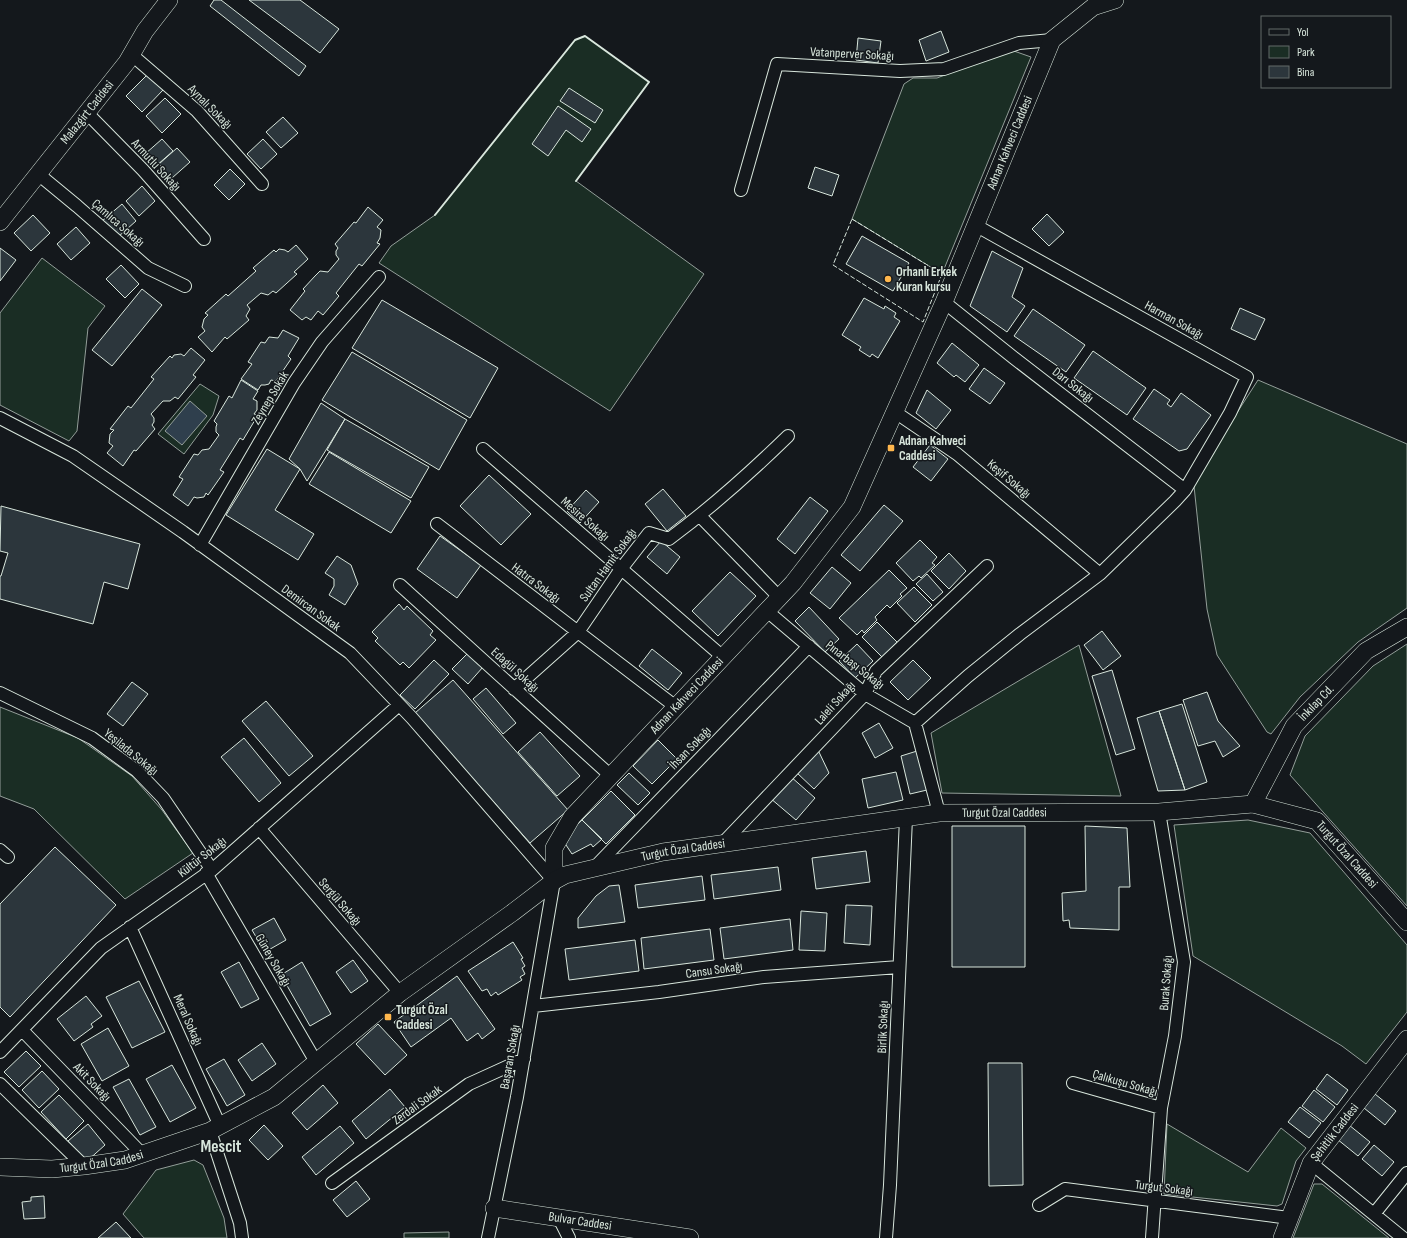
<svg xmlns="http://www.w3.org/2000/svg" width="1407" height="1238" viewBox="0 0 1407 1238" font-family="'Sofia Sans Condensed',sans-serif">
<style>
.green{fill:#1a2d24;stroke:#939e99}
.water{fill:#2f3f4d;stroke:#939e99}
.building{fill:#2c363c;stroke:#d8e6dc}
.lines{fill:none;stroke-linecap:round;stroke-linejoin:round}
.street-casing{stroke:#d8e6dc;stroke-width:14}
.secondary-casing{stroke:#d8e6dc;stroke-width:18}
.street{stroke:#14181c;stroke-width:12}
.secondary{stroke:#14181c;stroke-width:17}
.fence{stroke:#d8e6dc;stroke-width:1;stroke-dasharray:5 2;stroke-linecap:butt}
.wall{stroke:#d8e6dc;stroke-width:2}
.poi-dot{fill:#ffb74d;stroke:#14181c;stroke-width:1.5}
.labels{text-anchor:middle;dominant-baseline:central;stroke-width:3;stroke-linejoin:round;paint-order:stroke}
.street-label{font-size:13px;fill:#d8e6dc;stroke:#14181c}
.poi-label{font-size:13px;font-weight:bold;fill:#d8e6dc;stroke:#14181c;text-anchor:start}
.district-label{font-size:17px;font-weight:bold;fill:#d8e6dc;stroke:#14181c}
</style>
<rect width="100%" height="100%" fill="#14181c"/>
<path class="green" d="M585 36 649 82 576 181 704 274 610 411 379 263 391 246 435 215 575 40Z
M1011 50 1031 57 942 274 852 219 904 84 913 78H937Z
M42 258 105 306 88 328 77 431 69 441 0 405V313Z
M1258 380 1407 444V608L1358 642 1300 697 1271 734 1267 732 1217 655 1207 609 1194 486 1197 475Z
M200 384 219 396 213 415 184 454 158 434Z
M1407 644V906L1290 775 1305 736 1373 666Z
M1079 645 1121 796 942 793 931 733Z
M0 707 78 738 132 776 162 810 193 853 125 899 34 809 0 796Z
M1248 820 1310 833 1407 945V1012L1366 1064 1342 1046 1193 956 1174 825Z
M1167 1124 1248 1172 1281 1128 1306 1148 1296 1161 1282 1204 1277 1206 1164 1194Z
M194 1160 203 1165 224 1218 227 1238H144L123 1214 156 1170Z
M1314 1184H1322L1389 1238H1293Z
M449 1232V1238H404V1233Z"/>
<path class="water" d="M190 401 207 416 182 445 165 431Z"/>
<path class="building" d="M214 0H221L306 66 299 76 210 6Z
M249 0H300L339 29 320 53Z
M941 31 949 52 926 61 919 40Z
M858 38 881 41 878 63 856 60Z
M147 75 163 90 142 112 126 96Z
M569 88 603 110 595 123 560 101Z
M165 98 181 114 162 133 146 116Z
M558 106 591 129 582 142 566 130 548 156 532 144Z
M283 117 298 133 281 148 266 132Z
M162 139 173 151 156 166 145 154Z
M263 139 277 154 261 169 247 154Z
M177 148 190 162 172 178 159 164Z
M815 167 839 175 832 196 808 188Z
M230 169 245 184 229 200 214 185Z
M142 186 155 201 139 216 126 201Z
M122 204 136 221 118 237 102 221Z
M368 207 383 220 377 227 381 230 380 238 377 243 380 244 362 266 359 264 336 293 339 296 323 315 318 311 311 320 306 317 302 320 290 310 305 291 303 289 315 276 320 271 328 272 339 259 336 255V251L338 248 335 244 354 222 356 223Z
M1047 214 1064 232 1049 246 1032 229Z
M33 215 50 233 31 251 14 233Z
M76 227 90 243 71 260 57 244Z
M862 236 909 263 893 291 846 264Z
M296 245 308 259 294 272 297 274 276 293 273 291 268 295 261 293 247 305 250 309 246 316 249 320 227 339 225 337 212 352 198 337 205 331 202 327 204 319 208 315 205 313 226 294 228 296 256 271 253 268 274 250 276 252 279 249 285 250 288 252Z
M0 248 16 260 0 281Z
M992 251 1023 268 1012 297 1025 306 1007 332 970 306Z
M121 265 139 284 125 298 106 279Z
M142 289 162 305 112 366 92 350Z
M864 298 884 309 885 306 896 313 894 317 900 321 878 358 872 354 870 357 859 350 861 347 842 335Z
M382 300 498 368 470 418 352 348Z
M1240 308 1265 319 1255 340 1231 329Z
M1033 309 1085 345 1066 372 1014 336Z
M283 330 299 338 288 356 291 359 276 381 271 380 269 384 265 385H261L258 390 241 379 252 364 248 362 261 342 265 343 269 337 278 338Z
M952 343 979 365 965 382 956 375 954 377 937 363Z
M191 348 205 360 193 375 196 377 178 399 175 397 170 401H163L151 414 154 418V422L152 425 155 429 136 451 134 450 123 466 107 453 113 446 109 443 110 434 114 430 110 429 128 406 131 408 154 379 151 377 170 356 172 358 174 355 181 354 184 356Z
M1093 351 1146 388 1127 415 1074 378Z
M352 352 467 420 439 470 322 400Z
M984 368 1005 383 990 404 969 389Z
M241 380 258 391 253 399 257 401V410L254 414 258 415 243 440 240 438 220 470 224 472 208 495 206 493 204 497 197 498 194 497 188 506 173 495 183 479 179 477 194 454 198 455 202 450 209 449 219 435 216 432V427L217 424 214 421 229 396 232 398Z
M1154 389 1170 400 1167 404 1171 407 1181 393 1211 415 1187 449 1179 451 1133 419Z
M927 390 951 410 936 429 916 413Z
M321 403 345 419 307 481 300 469 289 459Z
M345 419 429 467 411 498 327 450Z
M930 445 948 459 931 481 913 467Z
M267 449 300 469 275 510 314 534 298 560 226 515Z
M329 452 411 501 391 533 309 484Z
M489 475 531 514 501 545 460 506Z
M663 489 686 516 667 531 645 504Z
M586 490 599 502 580 523 567 511Z
M810 497 828 511 795 554 777 539Z
M884 505 903 521 860 571 841 555Z
M1 506 140 544 128 589 104 582 93 624 0 599V576H1L8 553 0 551Z
M440 536 481 565 457 598 417 569Z
M920 540 937 557 932 563 935 565 921 578 919 576 913 581 896 563Z
M661 541 680 557 667 574 647 557Z
M949 553 966 571 949 589 931 571Z
M337 556 351 565 358 584 345 605 329 595 334 586V579L325 573Z
M832 567 851 583 830 609 810 593Z
M889 570 907 588 900 594 902 596 890 608 887 605 875 617 877 620 864 633 862 630 857 635 839 618Z
M730 572 756 596 718 636 692 611Z
M927 574 943 592 933 601 916 584Z
M914 587 932 605 915 622 897 603Z
M399 604 404 610 407 606 433 631 430 635 436 640 409 668 403 662 400 665 375 641 378 638 372 632Z
M809 607 839 639 825 652 795 621Z
M877 622 897 642 882 657 862 637Z
M1102 631 1121 656 1103 670 1084 645Z
M857 644 873 661 855 678 839 661Z
M652 649 682 673 668 690 639 666Z
M468 653 483 667 468 684 452 669Z
M434 660 449 674 415 709 400 695Z
M913 660 931 678 908 700 890 682Z
M1112 670 1135 749 1116 755 1092 676Z
M453 680 568 810 530 843 415 713Z
M132 682 148 694 123 726 107 714Z
M486 688 516 723 503 734 473 699Z
M1207 692 1218 721 1240 746 1223 757 1215 741 1198 746 1183 700Z
M266 701 313 756 289 776 242 721Z
M1182 704 1207 782 1185 790 1159 711Z
M1159 711 1185 790 1158 791 1137 718Z
M879 723 893 748 875 758 862 733Z
M540 732 580 776 557 796 518 752Z
M244 738 281 783 259 802 221 757Z
M658 740 677 759 652 784 633 766Z
M818 750 829 773 814 789 796 772Z
M917 751 927 790 910 794 901 756Z
M896 772 903 800 868 808 862 779Z
M629 773 650 793 638 805 617 785Z
M790 776 815 798 796 820 770 798Z
M611 791 635 815 606 844 582 820Z
M582 820 602 839 593 847 591 844 572 854 562 839Z
M952 826H1025V967H952Z
M1085 826 1127 828 1130 887H1119V930L1070 928 1069 920 1063 921 1062 893 1086 891Z
M55 847 116 905 10 1017 0 1007V904Z
M866 851 870 882 816 889 812 858Z
M778 867 781 890 714 899 711 875Z
M702 876 705 900 638 908 635 885Z
M619 885 625 922 578 928V918L596 896 609 886Z
M846 905 872 906 870 945 844 943Z
M801 911 827 913 825 951 799 950Z
M274 918 286 940 265 952 252 930Z
M790 919 793 950 724 959 720 928Z
M710 929 714 960 644 969 641 938Z
M635 940 639 971 569 980 565 949Z
M513 942 523 958 521 959 525 966 522 968 525 974 520 977 522 980 498 995 496 992 491 996 487 989 482 991 468 971Z
M353 960 368 981 351 993 336 972Z
M239 962 259 999 241 1008 221 972Z
M302 962 331 1014 310 1026 281 975Z
M457 976 495 1029 482 1039 478 1033 467 1041 451 1018 411 1047 394 1022Z
M139 981 165 1032 132 1048 106 997Z
M86 996 102 1016 91 1024 93 1027 74 1041 57 1019Z
M378 1024 407 1055 385 1075 356 1044Z
M108 1028 129 1066 102 1081 81 1044Z
M262 1043 276 1064 252 1081 238 1060Z
M26 1051 41 1066 19 1087 4 1072Z
M224 1059 245 1095 227 1106 206 1069Z
M988 1063H1022L1023 1185 989 1186Z
M172 1065 196 1108 170 1122 146 1079Z
M42 1071 59 1089 39 1108 22 1090Z
M1327 1074 1348 1090 1337 1105 1316 1089Z
M129 1079 156 1127 140 1135 113 1087Z
M323 1085 338 1103 307 1130 292 1113Z
M390 1089 405 1107 366 1139 352 1121Z
M1314 1090 1335 1107 1323 1122 1302 1106Z
M1375 1094 1396 1111 1385 1125 1364 1108Z
M59 1095 84 1121 66 1139 41 1112Z
M1300 1107 1321 1123 1309 1138 1288 1122Z
M88 1124 105 1145 86 1162 68 1141Z
M264 1125 283 1146 268 1160 249 1140Z
M1349 1125 1370 1142 1358 1156 1337 1139Z
M340 1126 354 1143 316 1175 302 1157Z
M1374 1145 1394 1162 1382 1176 1362 1159Z
M356 1181 370 1199 347 1217 333 1200Z
M44 1196 45 1218 24 1219 22 1202 31 1201V1197Z
M116 1222 131 1238H98Z"/>
<g class="lines">
<defs>
<path id="street" d="M132 55 197 111 262 184
M86 112 143 170 204 239
M37 173 77 206 148 268 185 286
M741 190 777 64 900 71 944 69 1019 43 1052 40
M944 302 1014 358 1185 490
M895 412 957 454 1100 574
M0 418 73 456 183 532 350 653 412 718 554 881 517 1097 488 1238
M483 449 723 657
M700 516 779 597
M437 524 676 707
M200 545 294 383 322 342 379 277
M400 585 611 776
M767 611 865 694 915 723 939 813
M514 689 578 632 621 569 649 533 669 539C712 507 750 473 788 436
M0 693 92 738 137 771 163 798 212 870
M915 723 968 676 1020 634 1100 574 1175 501 1185 490 1230 413 1247 377 975 225
M1159 812 1184 962 1175 1036 1161 1108
M259 828 400 993
M722 844 865 694 876 671 987 566
M0 850 8 857
M594 868 809 646
M206 873 316 1062
M130 927 220 1126
M533 1006 659 992 764 977 899 967
M22 1030 142 1154
M0 1052 101 948 212 870 399 705
M1073 1083 1161 1108 1152 1238
M0 1084 84 1166
M210 1131 240 1223 242 1238
M1311 1163 1403 1238
M332 1183 469 1084 524 1059
M1039 1205 1065 1189 1289 1218
M1374 1214 1407 1173
M559 1218 569 1238
M886 1238 890 1185 906 818"/>
<g id="secondary">
<path id="s1" d="M0 222 127 62 145 31 169 0"/>
<path id="s2" d="M1253 804 1294 726 1366 651 1407 627"/>
<path id="s3" d="M554 881V848L572 817 793 583 852 507 944 302 1052 40 1093 7 1115 0"/>
<path id="s4" d="M0 1167 52 1169 84 1166 125 1160 210 1131 274 1097 400 993 512 913 554 881 565 875 663 852 939 813 1159 812 1253 804 1317 821 1407 922"/>
<path id="s5" d="M494 1208 690 1238"/>
<path id="s6" d="M1282 1238 1311 1163 1407 1039"/>
</g>
</defs>
<use href="#street" class="street-casing"/>
<use href="#secondary" class="secondary-casing"/>
<use href="#street" class="street"/>
<use href="#secondary" class="secondary"/>
<path class="fence" d="M852 219 942 274 923 322 833 265Z"/>
<path class="wall" d="M435 215 575 40 585 36 649 82 576 181"/>
</g>
<g class="poi-dot">
<circle cx="888" cy="279" r="4"/>
<rect x="887" y="444" width="8" height="8" rx="2"/>
<rect x="384" y="1013" width="8" height="8" rx="2"/>
</g>
<g class="labels">
<g class="street-label">
<text transform="translate(852 54) rotate(3)">Vatanperver Sokağı</text>
<text transform="translate(210 107) rotate(45)">Aynalı Sokağı</text>
<text stroke="none"><textPath href="#s1" startOffset="140">Malazgirt Caddesi</textPath></text>
<text stroke="none"><textPath href="#s3" startOffset="884">Adnan Kahveci Caddesi</textPath></text>
<text transform="translate(156 165) rotate(47)">Armutlu Sokağı</text>
<text transform="translate(118 223) rotate(41)">Çamlıca Sokağı</text>
<text transform="translate(1174 320) rotate(29)">Harman Sokağı</text>
<text transform="translate(1073 385) rotate(38)">Darı Sokağı</text>
<text transform="translate(270 398) rotate(-59)">Zeynep Sokak</text>
<text transform="translate(1009 479) rotate(40)">Keşif Sokağı</text>
<text transform="translate(585 519) rotate(41)">Mesire Sokağı</text>
<text transform="translate(608 565) rotate(-54)">Sultan Hamit Sokağı</text>
<text transform="translate(536 583) rotate(37)">Hatıra Sokağı</text>
<text transform="translate(311 608) rotate(36)">Demircan Sokak</text>
<text transform="translate(855 665) rotate(38)">Pınarbaşı Sokağı</text>
<text transform="translate(515 670) rotate(42)">Edagül Sokağı</text>
<text stroke="none"><textPath href="#s3" startOffset="236">Adnan Kahveci Caddesi</textPath></text>
<text transform="translate(835 703) rotate(-48)">Laleli Sokağı</text>
<text stroke="none"><textPath href="#s2" startOffset="120">İnkılap Cd.</textPath></text>
<text transform="translate(690 748) rotate(-46)">İhsan Sokağı</text>
<text transform="translate(131 752) rotate(39)">Yeşilada Sokağı</text>
<text stroke="none"><textPath href="#s4" startOffset="1099">Turgut Özal Caddesi</textPath></text>
<text stroke="none"><textPath href="#s4" startOffset="775">Turgut Özal Caddesi</textPath></text>
<text stroke="none"><textPath href="#s4" startOffset="1459">Turgut Özal Caddesi</textPath></text>
<text transform="translate(202 857) rotate(-38)">Kültür Sokağı</text>
<text transform="translate(340 902) rotate(49)">Sergül Sokağı</text>
<text transform="translate(273 960) rotate(60)">Güney Sokağı</text>
<text transform="translate(714 970) rotate(-8)">Cansu Sokağı</text>
<text transform="translate(1166 983) rotate(-86)">Burak Sokağı</text>
<text transform="translate(188 1020) rotate(66)">Meral Sokağı</text>
<text transform="translate(883 1027) rotate(-88)">Birlik Sokağı</text>
<text transform="translate(510 1057) rotate(-80)">Başaran Sokağı</text>
<text transform="translate(92 1082) rotate(46)">Akit Sokağı</text>
<text transform="translate(1125 1083) rotate(16)">Çalıkuşu Sokağı</text>
<text transform="translate(417 1105) rotate(-36)">Zerdali Sokak</text>
<text stroke="none"><textPath href="#s6" startOffset="119">Şehitlik Caddesi</textPath></text>
<text stroke="none"><textPath href="#s4" startOffset="102">Turgut Özal Caddesi</textPath></text>
<text transform="translate(1164 1188) rotate(7)">Turgut Sokağı</text>
<text stroke="none"><textPath href="#s5" startOffset="87">Bulvar Caddesi</textPath></text>
</g>
<g class="poi-label">
<text x="896" y="272">Orhanlı Erkek<tspan x="896" dy="15">Kuran kursu</tspan></text>
<text x="899" y="441">Adnan Kahveci<tspan x="899" dy="15">Caddesi</tspan></text>
<text x="396" y="1010">Turgut Özal<tspan x="396" dy="15">Caddesi</tspan></text>
</g>
<g class="district-label">
<text x="221" y="1147">Mescit</text>
</g>
</g>
<rect x="1261" y="16" width="130" height="72" fill="#14181c" stroke="#626a69"/>
<rect x="1269" y="29" width="20" height="6" fill="#14181c" stroke="#626a69"/>
<text x="1297" y="36" font-size="12" fill="#d8e6dc">Yol</text>
<rect x="1269" y="46" width="20" height="12" fill="#1a2d24" stroke="#626a69"/>
<text x="1297" y="56" font-size="12" fill="#d8e6dc">Park</text>
<rect x="1269" y="66" width="20" height="12" fill="#2c363c" stroke="#626a69"/>
<text x="1297" y="76" font-size="12" fill="#d8e6dc">Bina</text>
</svg>
